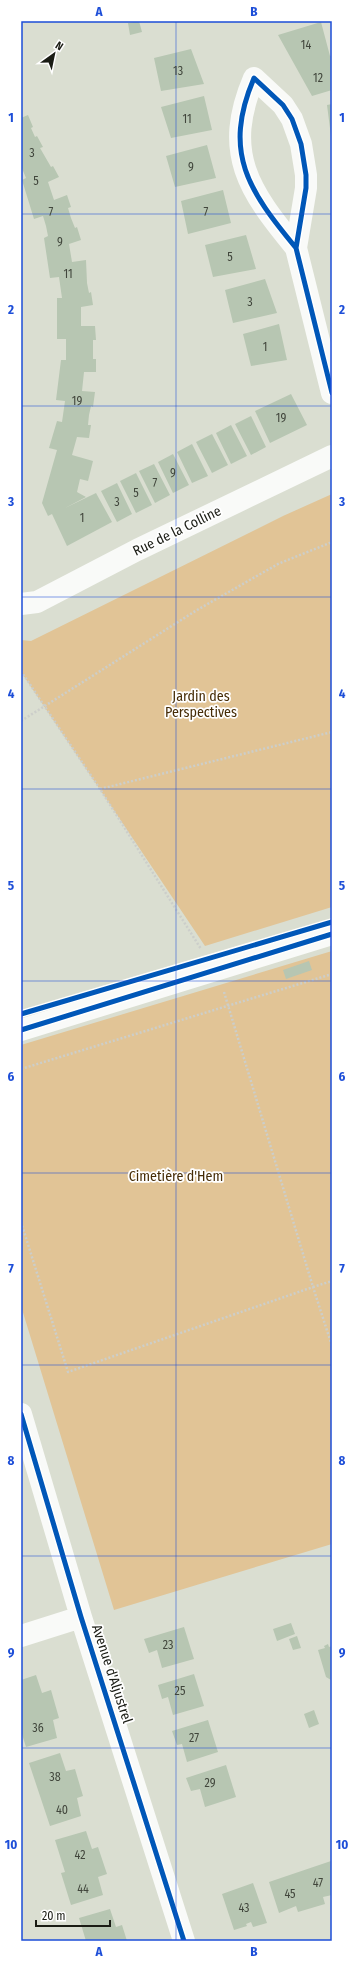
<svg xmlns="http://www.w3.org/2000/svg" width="353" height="1962" viewBox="0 0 353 1962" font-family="'Fira Sans Condensed',sans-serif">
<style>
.green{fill:#e1c496}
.building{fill:#b7c6b2}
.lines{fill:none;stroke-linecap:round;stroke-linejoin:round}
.path{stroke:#ccceca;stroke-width:2.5;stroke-dasharray:2 2;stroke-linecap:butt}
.street{stroke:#f9faf8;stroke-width:22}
.cycleway-casing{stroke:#fff;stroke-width:8}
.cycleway{stroke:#0057b8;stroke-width:5}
.grid{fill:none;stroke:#1d4ed8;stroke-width:1;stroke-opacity:0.55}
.labels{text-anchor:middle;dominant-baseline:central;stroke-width:3.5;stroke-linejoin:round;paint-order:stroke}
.number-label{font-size:12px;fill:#41463c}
.street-label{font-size:14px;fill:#1a1c14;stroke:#fff}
.park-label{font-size:14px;fill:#462c06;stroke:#fff}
.neatline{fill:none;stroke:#1d4ed8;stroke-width:1.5}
.grid-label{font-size:13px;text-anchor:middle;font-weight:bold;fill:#1d4ed8}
</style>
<rect width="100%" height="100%" fill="#daded1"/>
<path class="green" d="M332 494V907L205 946 21 672V640L31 641 283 516Z
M332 951V1544L114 1610 21 1306V1045Z"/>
<path class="building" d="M139 21 142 32 130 35 128 23Z
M321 22 330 56 332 55V90L312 96 278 35Z
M191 49 204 84 161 91 154 58Z
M204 96 212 130 171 138 161 107Z
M332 104V136H331L327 105Z
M28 115 33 127 31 128 35 137 37 136 43 147 40 148 51 167 53 166 59 177 48 182 54 200 67 195 71 207 68 208 71 218 75 228 77 227 81 240 69 244 72 262 86 260 87 283 89 293 91 292 93 305 81 307V326H95L96 340H93V359H96V372H84L82 391 95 392 93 407 91 406 89 415 88 425H91L89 438 77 437 72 455 93 461 88 481 80 479 77 492 86 497 65 508 96 493 112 522 67 546 52 514 48 516 42 503 57 450 49 448 57 421 62 422 65 401 56 400 61 360H66V339H57V298H62L59 277 50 278 44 238 48 236 46 226 43 216 34 219 22 180 26 178 21 166V118Z
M207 145 216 178 175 187 166 156Z
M223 190 231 223 188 234 181 201Z
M246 235 256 269 213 277 205 245Z
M265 279 277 313 233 323 225 290Z
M279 324 287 360 251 366 243 334Z
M291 394 307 425 270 443 255 411Z
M251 416 266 447 251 455 235 424Z
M231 425 247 456 231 464 216 433Z
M212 434 228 465 212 473 196 442Z
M192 444 208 476 192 483 177 452Z
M173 454 189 485 173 493 158 462Z
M154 464 170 495 155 503 139 471Z
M136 473 152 505 136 513 120 481Z
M117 483 132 514 117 522 101 491Z
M309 961 312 970 286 979 283 970Z
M291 1623 295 1634 277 1641 273 1629Z
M184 1627 194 1659 162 1668 157 1650 149 1653 144 1639Z
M297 1636 301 1648 293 1650 289 1639Z
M328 1644 329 1647 332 1646 331 1680 326 1677 318 1650 325 1648 324 1646Z
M194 1674 204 1706 173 1715 168 1697 162 1699 158 1685Z
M36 1675 42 1693 51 1690 59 1718 53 1720 57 1738 26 1747 21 1731V1680Z
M314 1710 319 1724 309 1728 304 1714Z
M208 1720 218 1752 187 1762 182 1744 177 1745 172 1731Z
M60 1753 66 1771 75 1769 83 1796 77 1798 81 1816 50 1826 29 1763Z
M226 1765 236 1797 205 1807 200 1789 191 1791 186 1778Z
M86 1831 92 1849 98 1847 107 1874 98 1877 103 1895 71 1905 61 1873 65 1872 55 1840Z
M331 1861 332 1895 323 1897 325 1904 298 1912 296 1906 279 1913 269 1882Z
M253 1883 267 1923 253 1927 251 1922 246 1924 247 1926 234 1930 222 1894Z
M110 1909 116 1927 122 1925 127 1941H86L79 1918Z"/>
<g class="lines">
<path class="path" d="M21 671 100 789 201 949
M21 721 197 610 278 564 332 542
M100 789 332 732
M224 992 313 1287 332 1281
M21 1069 332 974
M21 1222 68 1372 313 1287 332 1346"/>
<path class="street" d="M296 248C249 191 222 153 254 78L283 105 292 119 301 144 306 175V188L296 248 332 393
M21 604 37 602 137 550 332 456
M21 1030 332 934
M21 1414 81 1617 184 1941
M21 1636 81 1617"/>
<defs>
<path id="cycleway" d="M296 248C249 191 222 153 254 78L283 105 292 119 301 144 306 175V188L296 248 332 393
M21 1014 332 922
M21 1030 332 934
M21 1414 81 1617 184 1941"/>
</defs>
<use href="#cycleway" class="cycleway-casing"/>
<use href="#cycleway" class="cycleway"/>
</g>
<path class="grid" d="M176 21V1941M21 214H332M21 406H332M21 597H332M21 789H332M21 981H332M21 1173H332M21 1365H332M21 1556H332M21 1748H332"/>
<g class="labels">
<g class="number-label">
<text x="306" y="45">14</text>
<text x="178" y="71">13</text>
<text x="318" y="78">12</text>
<text x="187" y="119">11</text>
<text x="32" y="153">3</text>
<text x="191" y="167">9</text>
<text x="36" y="181">5</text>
<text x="51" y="212">7</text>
<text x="206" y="212">7</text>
<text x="60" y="242">9</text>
<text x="230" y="257">5</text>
<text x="68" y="274">11</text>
<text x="250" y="302">3</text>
<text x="265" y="347">1</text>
<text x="77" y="401">19</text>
<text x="281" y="418">19</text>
<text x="173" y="473">9</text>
<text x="155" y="483">7</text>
<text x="136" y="493">5</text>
<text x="117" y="502">3</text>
<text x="82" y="518">1</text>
<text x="168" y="1645">23</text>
<text x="180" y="1691">25</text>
<text x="38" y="1728">36</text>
<text x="194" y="1738">27</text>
<text x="55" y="1777">38</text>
<text x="210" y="1783">29</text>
<text x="62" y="1810">40</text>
<text x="80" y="1855">42</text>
<text x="318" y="1883">47</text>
<text x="83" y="1889">44</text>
<text x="290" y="1894">45</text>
<text x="244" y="1908">43</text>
</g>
<g class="street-label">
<text transform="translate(177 531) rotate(-26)">Rue de la Colline</text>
<text transform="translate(112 1674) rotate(72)">Avenue d'Aljustrel</text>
</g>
<g class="park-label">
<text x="201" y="696">Jardin des<tspan x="201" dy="16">Perspectives</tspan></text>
<text x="176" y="1176">Cimetière d'Hem</text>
</g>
</g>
<rect width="353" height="1962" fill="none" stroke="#ffffff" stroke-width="44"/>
<g transform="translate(54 54) rotate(33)" stroke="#ffffff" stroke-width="3" paint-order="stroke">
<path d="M0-3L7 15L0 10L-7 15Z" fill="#1a1c14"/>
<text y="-6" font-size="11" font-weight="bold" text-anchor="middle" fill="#1a1c14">N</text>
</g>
<path d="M36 1920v6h74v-6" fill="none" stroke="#1a1c14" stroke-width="2"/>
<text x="42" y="1920" font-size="12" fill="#1a1c14" stroke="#ffffff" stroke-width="3" paint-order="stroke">20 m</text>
<rect x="22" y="22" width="309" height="1918" class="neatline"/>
<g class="grid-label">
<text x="99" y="16">A</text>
<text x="254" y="16">B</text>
<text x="11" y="122">1</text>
<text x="342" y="122">1</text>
<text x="11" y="314">2</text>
<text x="342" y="314">2</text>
<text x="11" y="506">3</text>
<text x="342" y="506">3</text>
<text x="11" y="698">4</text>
<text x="342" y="698">4</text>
<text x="11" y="890">5</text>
<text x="342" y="890">5</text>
<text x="11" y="1081">6</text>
<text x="342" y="1081">6</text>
<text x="11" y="1273">7</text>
<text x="342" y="1273">7</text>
<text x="11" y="1465">8</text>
<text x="342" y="1465">8</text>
<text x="11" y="1657">9</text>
<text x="342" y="1657">9</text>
<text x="11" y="1849">10</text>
<text x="342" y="1849">10</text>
<text x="99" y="1956">A</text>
<text x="254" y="1956">B</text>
</g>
</svg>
